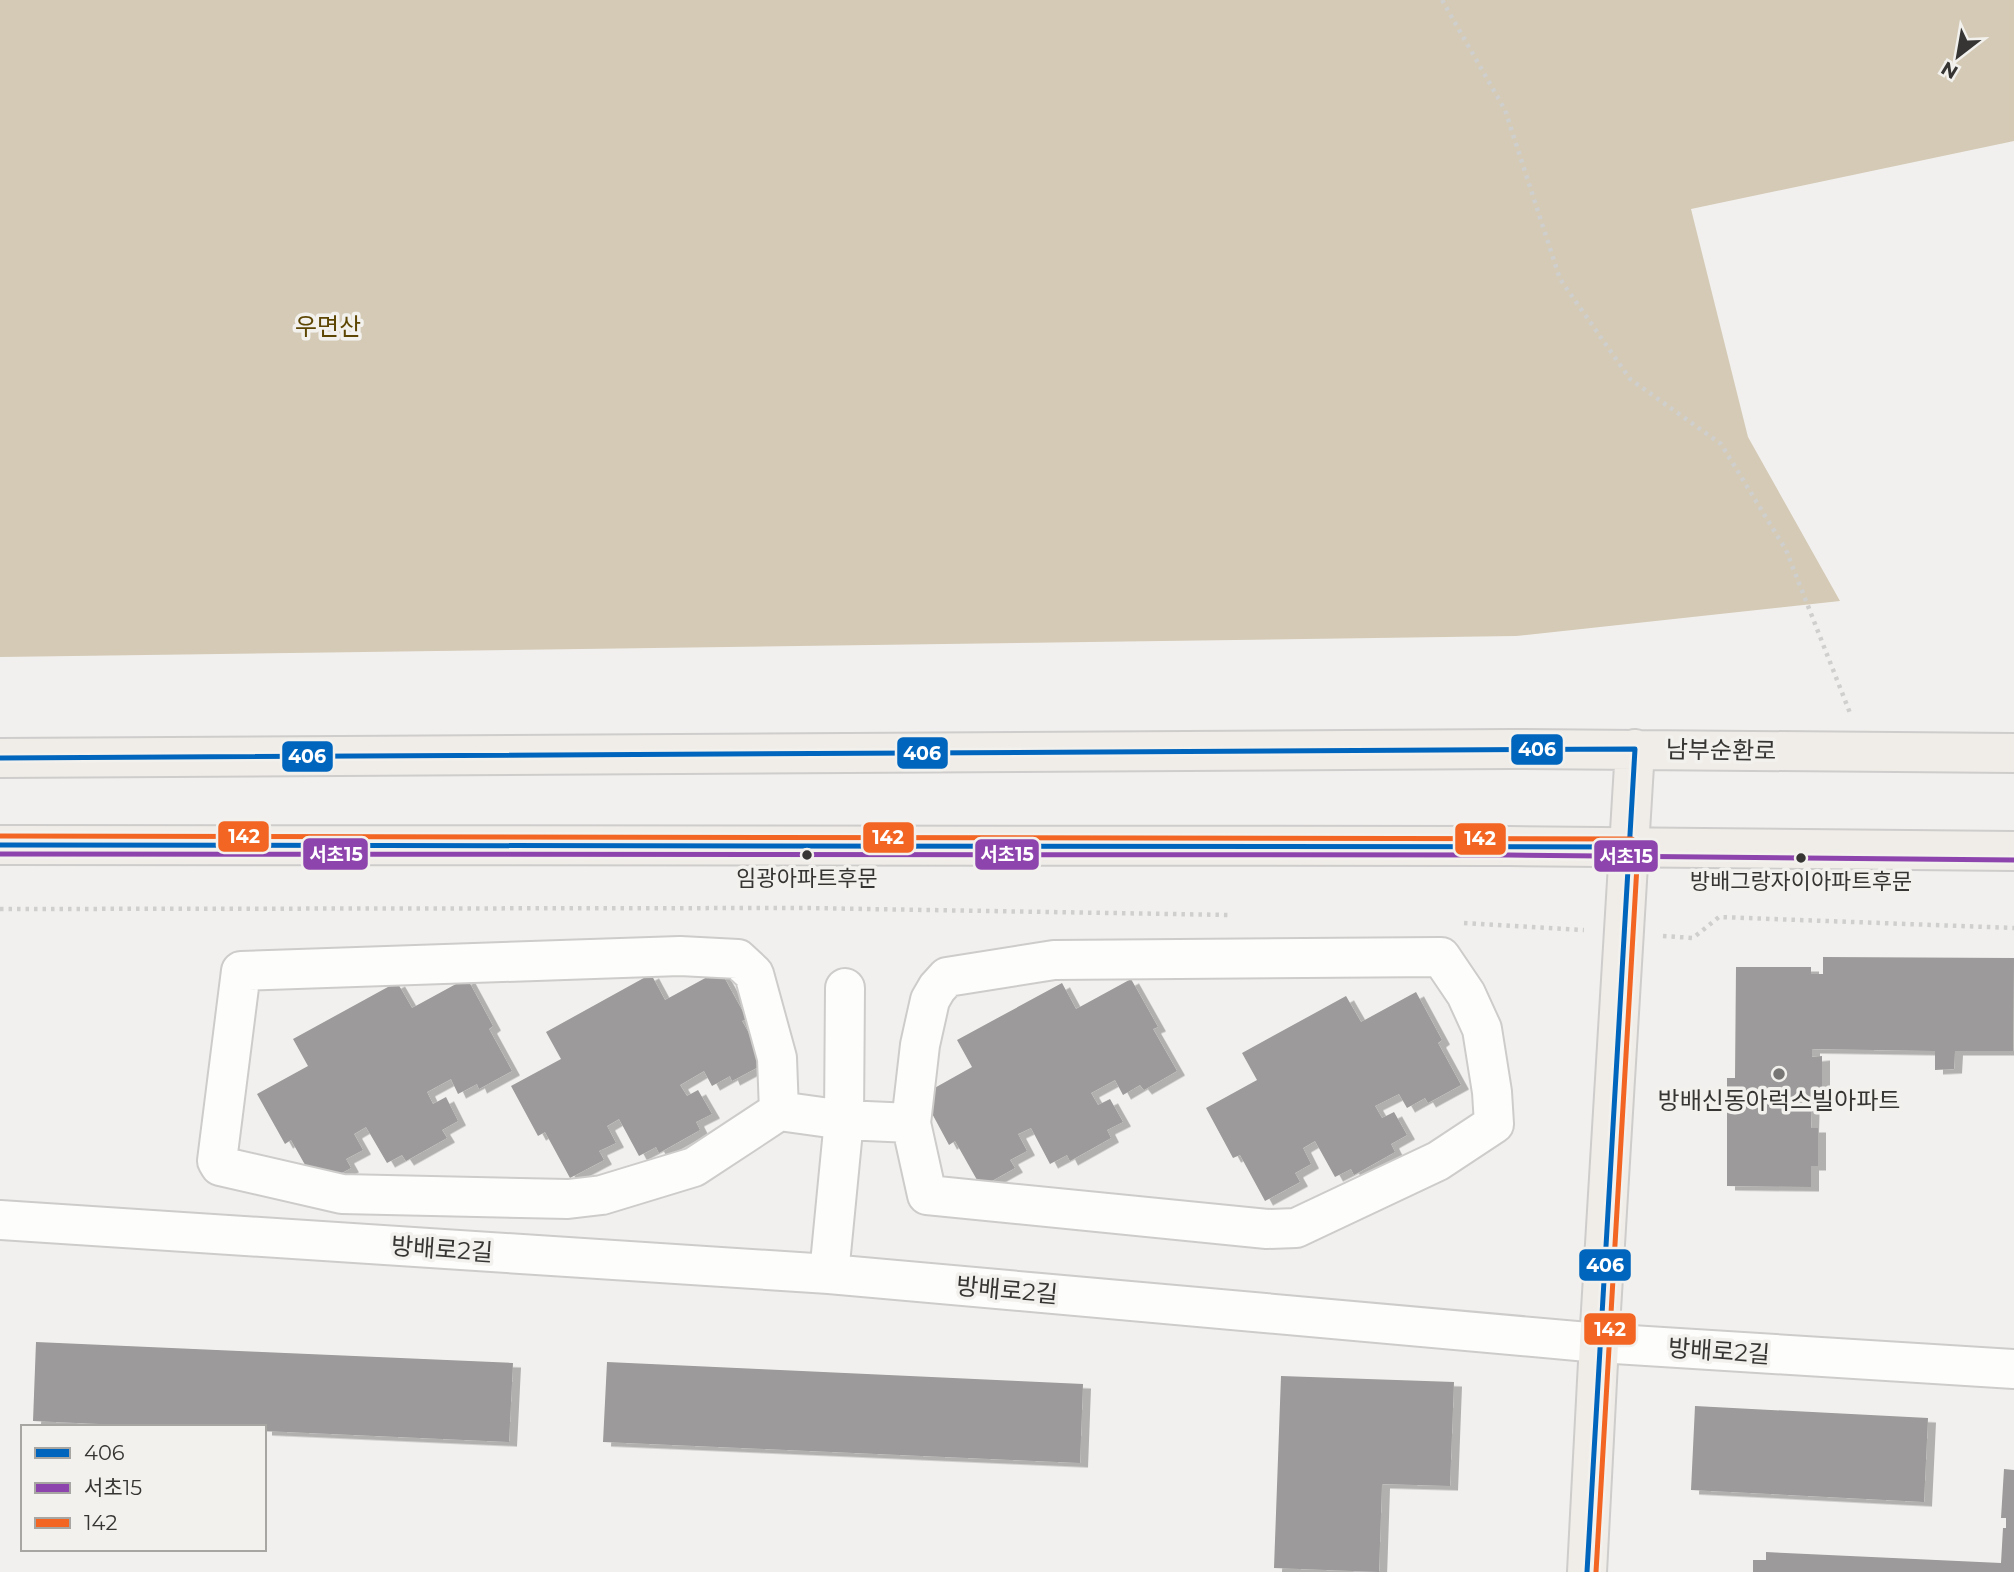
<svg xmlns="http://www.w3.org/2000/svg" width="2014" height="1572" viewBox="0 0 2014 1572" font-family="Montserrat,'Noto Sans KR',sans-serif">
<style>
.forest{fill:#d4cab6}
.building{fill:#9c9a9a;filter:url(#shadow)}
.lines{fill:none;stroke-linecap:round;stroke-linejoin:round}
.minor-casing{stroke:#cdccca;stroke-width:42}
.major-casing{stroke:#cecdcc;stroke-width:42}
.path{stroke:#cfcfce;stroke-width:4.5;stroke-dasharray:3.5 5;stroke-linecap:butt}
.minor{stroke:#fdfdfc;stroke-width:38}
.major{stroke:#f0ede8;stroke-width:38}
.bus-1-casing{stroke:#f3f1ed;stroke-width:10}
.bus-2-casing{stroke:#f3f1ed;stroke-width:10}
.bus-3-casing{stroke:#f3f1ed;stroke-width:10}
.bus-1{stroke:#0065bd;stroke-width:5}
.bus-2{stroke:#8e44ad;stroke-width:5}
.bus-3{stroke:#f26522;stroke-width:5}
.bus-dot{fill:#363533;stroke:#f3f1ed;stroke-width:2.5}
.poi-dot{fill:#787674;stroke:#f3f1ed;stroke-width:2.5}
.labels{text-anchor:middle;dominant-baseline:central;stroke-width:7;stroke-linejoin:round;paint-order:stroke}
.bus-label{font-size:22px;fill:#363533;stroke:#f3f1ed}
.park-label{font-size:24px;fill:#5d4604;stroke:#f3f1ed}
.street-label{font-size:24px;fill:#363533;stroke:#f3f1ed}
.poi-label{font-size:24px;fill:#363533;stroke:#f3f1ed}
.line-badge{stroke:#f3f1ed;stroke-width:2.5}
.badge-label{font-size:19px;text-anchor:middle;font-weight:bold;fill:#fff}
</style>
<defs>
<filter id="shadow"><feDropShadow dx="8" dy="4.5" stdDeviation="0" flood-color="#0004"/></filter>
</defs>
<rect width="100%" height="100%" fill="#f2f0ee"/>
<path class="forest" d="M0 0H2014V141L1691 209 1748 437 1840 601 1516 636 0 657Z"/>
<path class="building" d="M1823 957 2014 958 2013 1051H1955L1954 1069 1935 1070V1051L1812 1049V1057L1822 1056V1093H1812L1811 1128H1818V1166H1811V1187L1727 1186V1078H1735L1736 967H1811V974H1823Z
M720 970 747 1019 742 1021 766 1063 732 1081 730 1076 712 1086 704 1071 680 1085 687 1096 698 1090 712 1114 696 1122 700 1130 659 1153 656 1147 639 1156 619 1119 607 1126 616 1143 599 1151 604 1160 570 1178 545 1132 538 1136 511 1086 561 1059 546 1032 651 974 665 1000Z
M467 978 493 1026 489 1029 512 1071 479 1089 477 1084 458 1094 451 1079 427 1092 433 1104 446 1097 458 1121 442 1130 447 1138 406 1161 402 1155 387 1163 366 1127 354 1134 363 1150 346 1159 351 1168 317 1186 291 1140 285 1144 257 1094 308 1066 293 1039 397 982 412 1008Z
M1131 979 1158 1027 1153 1029 1177 1071 1144 1090 1140 1085 1123 1095 1115 1080 1091 1093 1098 1105 1110 1099 1123 1122 1107 1130 1111 1138 1070 1161 1067 1155 1050 1164 1031 1128 1018 1134 1027 1151 1010 1160 1015 1168 981 1187 955 1141 949 1145 922 1095 972 1067 957 1040 1062 983 1076 1009Z
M1416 992 1442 1040 1438 1043 1461 1085 1428 1103 1425 1098 1407 1108 1399 1094 1375 1106 1382 1118 1394 1112 1407 1135 1391 1144 1395 1152 1354 1175 1351 1169 1335 1177 1315 1141 1303 1148 1311 1164 1295 1173 1300 1182 1265 1201 1240 1155 1233 1158 1206 1108 1257 1080 1242 1053 1346 996 1361 1022Z
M36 1342 513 1363 509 1442 264 1431V1427H166L33 1421Z
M607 1362 1083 1384 1080 1463 603 1442Z
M1281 1376 1454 1382 1450 1486 1382 1484 1379 1572 1274 1568Z
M1695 1406 1928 1418 1924 1502 1691 1490Z
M2004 1469 2014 1470V1572H1753V1560H1766V1552L2001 1563 2003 1528H2006V1518H2001Z"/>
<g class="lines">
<defs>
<path id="minor" d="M779 1111 777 1058 754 974 738 959 680 956 241 971 217 1161 220 1166 342 1194 568 1199 602 1195 694 1167 779 1111 844 1120 911 1123 927 1195 1267 1229 1296 1228 1438 1161 1494 1124 1492 1092 1482 1029 1466 994 1441 957 1054 960 947 977 937 988 930 1000 920 1045 911 1123
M0 1220 829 1274 1599 1343 2014 1369
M829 1274 844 1120 845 988"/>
<path id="major" d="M0 758 1511 749 2014 753
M0 845 1509 846 2014 851
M1587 1572 1599 1343 1635 749"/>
</defs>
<use href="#minor" class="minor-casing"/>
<use href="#major" class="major-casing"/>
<path class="path" d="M1442 0 1505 110 1560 279 1630 379 1721 444 1786 550 1850 713
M0 909 807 908 1231 915
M1464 923 1584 930
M1663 936 1693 938 1719 917 2014 928"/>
<use href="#minor" class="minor"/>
<use href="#major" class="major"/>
<defs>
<path id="bus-1" d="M0 758 1635 749 1587 1572
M0 845 1629 847"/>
<path id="bus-2" d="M0 854 1509 855 2014 860"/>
<path id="bus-3" d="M0 836 1632 839 1636 842 1638 848 1596 1572"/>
</defs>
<use href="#bus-1" class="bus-1-casing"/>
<use href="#bus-2" class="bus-2-casing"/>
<use href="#bus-3" class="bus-3-casing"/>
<use href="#bus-1" class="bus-1"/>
<use href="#bus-2" class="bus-2"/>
<use href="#bus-3" class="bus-3"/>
</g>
<g class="bus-dot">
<circle cx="807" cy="855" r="6"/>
<circle cx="1801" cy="858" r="6"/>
</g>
<circle class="poi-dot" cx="1779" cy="1074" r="7"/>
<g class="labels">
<g class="bus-label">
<text x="807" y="878">임광아파트후문</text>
<text x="1801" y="881">방배그랑자이아파트후문</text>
</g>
<g class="park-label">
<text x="328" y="326">우면산</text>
</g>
<g class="street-label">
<text transform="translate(1721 750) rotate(1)">남부순환로</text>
<text transform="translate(442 1249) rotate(4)">방배로2길</text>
<text transform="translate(1007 1290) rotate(5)">방배로2길</text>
<text transform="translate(1719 1351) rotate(4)">방배로2길</text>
</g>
<g class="poi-label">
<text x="1779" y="1100">방배신동아럭스빌아파트</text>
</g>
</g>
<g class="line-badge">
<rect x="1510" y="733" width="54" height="33" rx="7" fill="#0065bd"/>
<rect x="896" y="736" width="53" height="34" rx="7" fill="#0065bd"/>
<rect x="281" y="740" width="53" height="33" rx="7" fill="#0065bd"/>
<rect x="217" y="820" width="53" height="33" rx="7" fill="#f26522"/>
<rect x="862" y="821" width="53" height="33" rx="7" fill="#f26522"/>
<rect x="1454" y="822" width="53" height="34" rx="7" fill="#f26522"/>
<rect x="302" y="837" width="67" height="34" rx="7" fill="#8e44ad"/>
<rect x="974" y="838" width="66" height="33" rx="7" fill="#8e44ad"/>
<rect x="1593" y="839" width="66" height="34" rx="7" fill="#8e44ad"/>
<rect x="1578" y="1248" width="54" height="34" rx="7" fill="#0065bd"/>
<rect x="1583" y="1312" width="54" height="34" rx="7" fill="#f26522"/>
</g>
<g class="badge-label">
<text x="1537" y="756">406</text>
<text x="922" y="760">406</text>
<text x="307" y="763">406</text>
<text x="244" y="843">142</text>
<text x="888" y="844">142</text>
<text x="1480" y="845">142</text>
<text x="336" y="861">서초15</text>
<text x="1007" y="861">서초15</text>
<text x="1626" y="863">서초15</text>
<text x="1605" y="1272">406</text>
<text x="1610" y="1336">142</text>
</g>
<rect x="21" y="1425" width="245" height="126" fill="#f3f1ed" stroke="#a7a6a3" stroke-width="2"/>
<rect x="35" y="1448" width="35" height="10" fill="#0065bd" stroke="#a7a6a3" stroke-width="2"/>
<text x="84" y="1460" font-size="21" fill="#363533">406</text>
<rect x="35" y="1483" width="35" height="10" fill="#8e44ad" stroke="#a7a6a3" stroke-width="2"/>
<text x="84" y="1495" font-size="21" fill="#363533">서초15</text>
<rect x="35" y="1518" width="35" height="10" fill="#f26522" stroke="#a7a6a3" stroke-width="2"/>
<text x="84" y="1530" font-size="21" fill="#363533">142</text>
<g transform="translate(1958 56) rotate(211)" stroke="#f3f1ed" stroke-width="5" paint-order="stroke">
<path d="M0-5L12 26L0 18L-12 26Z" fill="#363533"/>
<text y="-10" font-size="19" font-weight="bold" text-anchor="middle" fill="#363533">N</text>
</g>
</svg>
